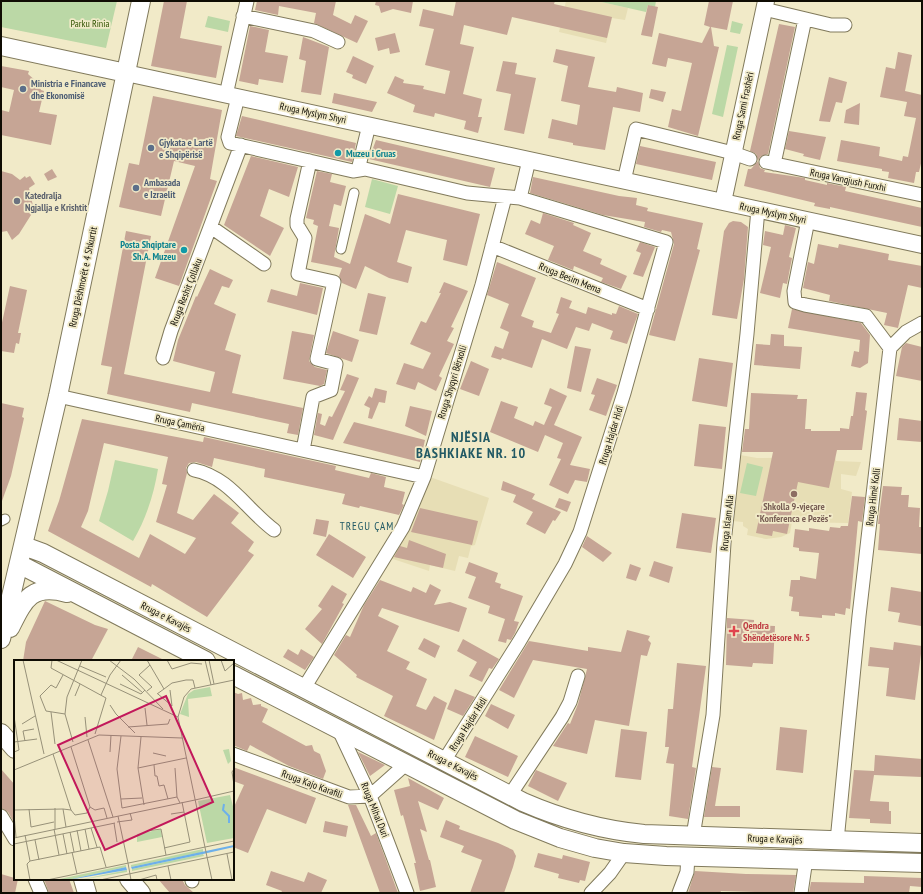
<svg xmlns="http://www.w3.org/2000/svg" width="923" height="894" viewBox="0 0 923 894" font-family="'PT Sans Narrow',sans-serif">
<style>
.built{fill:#e7deb5}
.green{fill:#bbd8a6}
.building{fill:#c6a595;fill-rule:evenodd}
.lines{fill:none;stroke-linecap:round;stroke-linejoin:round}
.pedestrian-casing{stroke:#817a5c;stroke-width:11}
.minor-casing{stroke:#817a5c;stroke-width:15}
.tertiary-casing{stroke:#817a5c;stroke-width:18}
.secondary-casing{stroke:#817a5c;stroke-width:20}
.pedestrian{stroke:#fff;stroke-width:9}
.minor{stroke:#fff;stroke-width:13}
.tertiary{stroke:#fff;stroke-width:16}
.secondary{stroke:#fff;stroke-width:18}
.service-dot{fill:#5c6f8a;stroke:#f1eac8;stroke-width:1.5}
.culture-dot{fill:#0f9aa8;stroke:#f1eac8;stroke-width:1.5}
.worship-dot{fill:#6b7280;stroke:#f1eac8;stroke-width:1.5}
.education-dot{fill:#8d6e63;stroke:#f1eac8;stroke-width:1.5}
.health-dot{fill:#e0444e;stroke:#f1eac8;stroke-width:1.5}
.labels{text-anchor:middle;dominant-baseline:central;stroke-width:3.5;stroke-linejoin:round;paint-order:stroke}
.park-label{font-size:10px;fill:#305301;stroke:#f1eac8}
.service-label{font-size:10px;font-weight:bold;fill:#4e5e75;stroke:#f1eac8;text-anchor:start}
.street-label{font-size:10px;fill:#0f0c03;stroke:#f1eac8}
.culture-label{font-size:10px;font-weight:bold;fill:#0d838f;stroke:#f1eac8;text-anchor:start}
.worship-label{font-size:10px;font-weight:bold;fill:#5b616d;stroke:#f1eac8;text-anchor:start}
.education-label{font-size:10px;font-weight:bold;fill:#785e54;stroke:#f1eac8}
.health-label{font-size:10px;font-weight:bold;fill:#be3a42;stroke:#f1eac8;text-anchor:start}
.neighbourhood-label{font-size:11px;letter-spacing:1px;fill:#215964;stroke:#f1eac8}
.district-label{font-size:14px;font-weight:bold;letter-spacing:1px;fill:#215964;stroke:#f1eac8}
.inset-river{fill:none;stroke:#6db0ea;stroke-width:2}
.inset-road{fill:none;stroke:#979179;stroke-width:1}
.view{fill:#c2185b;fill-opacity:0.15;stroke:#c2185b;stroke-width:2}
.inset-edge{fill:none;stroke:#0f0c03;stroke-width:2}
</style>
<rect width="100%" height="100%" fill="#f1eac8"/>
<path class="built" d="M566 1H597L628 8 625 20 612 18 606 43 559 32Z
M740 455 757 458 835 457 836 461 861 462 856 476 841 474V489L852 492 848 523 792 522 790 533 781 537 766 539 747 535 748 529 743 526V522L732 521Z
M430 477 489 498 475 545 471 546 468 558 459 556 455 571 430 565 429 571 390 558Z"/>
<path class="green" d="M1 1H117L106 48 1 27Z
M597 1H656L655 7 648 5 646 12Z
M208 16 230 21 228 32 205 27Z
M732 21 743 24 740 34 730 32Z
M727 45 738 47 723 117 712 114Z
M372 179 398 186 390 214 365 207Z
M115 460 158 469C154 494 146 519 133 541L99 521 108 491Z
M747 463 763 467 756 496 740 493Z"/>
<path class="building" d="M164 1H187L180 38 222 46 216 78 151 66Z
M257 1H336L333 15 351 24 355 15 368 21 357 43 314 23 316 13 279 6 278 15 255 10Z
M376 1H413L411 13 393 9 381 13 379 6 375 5Z
M456 1H555L554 4 612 17 607 38 512 17 507 35 464 25 460 44 474 47 463 94 482 99 478 117H482L478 133 464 129 466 121 435 113 434 117 413 112 415 105 387 93 395 76 404 80 403 83 424 86 423 89 445 94 450 71 425 65 434 29 419 26 423 9 453 16Z
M709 1H733L727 30 711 27 714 46 719 47 698 136 668 127 672 109 681 111 692 63 668 58 666 67 652 64 659 33 702 43 710 27 704 25Z
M648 5 658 7 652 37 641 35Z
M779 24 795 27 768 154 760 157 758 161 760 168 765 170 764 172 805 178V180L827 185V183L846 187 845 191 922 208V227L830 207V209L814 206 815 203 744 186 748 169H751L758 161 756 154 750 151Z
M250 26 269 30 265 52 288 56 283 83 259 79 258 85 239 81Z
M395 33 400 52 390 54 389 48 378 51 375 38Z
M303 37 329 47 321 95 301 92 306 61 299 59Z
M556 49 595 57 588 87 616 92 617 87 643 93 640 112 613 107 605 150 573 145V143L548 138 552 119 577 125 580 105 561 101 568 66 553 62Z
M898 52 912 55 905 91 922 95V159L919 172H916L914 183 888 178 889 172 882 171V169L837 161 841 140 880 147 879 156 902 161 903 156 908 157 916 118 904 116 907 102 880 97 886 67 895 69Z
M353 56 374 66 366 84 352 78 353 75 346 72Z
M503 61 517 63 515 74 536 78 524 134 504 130 511 94 496 91Z
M1 66 29 71 28 74 37 82 41 90 44 91 39 112 57 115 51 145 1 135V110L9 112 14 90 1 87Z
M829 77 847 82 842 103 836 102 830 122 819 121Z
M651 89 666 92 663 102 649 98Z
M334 93 377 102 372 112 332 103Z
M153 96 222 110 210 179 217 181 179 286 155 278 195 166 174 161 161 216 119 207 129 163 139 165Z
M860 103 859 125 844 123 846 110Z
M242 116 356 143 352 162 236 136Z
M789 131 826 137 820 160 803 156 804 154 785 149Z
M376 140 495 168 490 187 369 159Z
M640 146 716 162 712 180 636 164Z
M251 156 298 167 289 197 269 189 260 216 284 228 270 256 224 225Z
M52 169 57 177 48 181 44 174Z
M1 171 12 174 20 180 25 176 26 178 30 176 35 184 29 188 33 206 31 215 19 234 12 240 7 231 1 232Z
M317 171 332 174 330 182 346 186 341 206 334 204 329 226 339 228 334 257 350 264 365 214 390 224 398 194 480 214 467 266 443 260 447 240 406 230 397 262 412 267 408 283 389 278 365 266 356 289 342 283 339 276 342 268 311 262 318 226 313 224 314 220 306 218Z
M533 177 619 196 637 198 636 205 648 208 647 211 703 223 697 249 700 250 675 341 649 335 674 244 671 232 662 230 661 232 644 227 645 222 603 215 530 193Z
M543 213 574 223 573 225 591 233 583 251 602 259 600 264 627 276 621 289 601 282 603 278 574 266 573 270 548 260 554 246 525 234 531 220 540 224Z
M733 221 741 222 748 227 744 279 737 319 712 315 724 231 729 223Z
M785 225 796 228 789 257 792 258 787 284 783 283 780 298 760 293 771 247 763 245 765 231 783 235Z
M126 231 151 236 124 374 210 392 215 372 173 361 178 340 196 296 197 297 210 269 233 280 229 288 222 286 214 304 236 314 225 350 241 355 232 393 303 408 298 435 287 433 289 424 192 403 190 412 107 394 112 367 101 365Z
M640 242 655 247 643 277 633 274 641 253 636 251Z
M818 244 838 248 839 244 889 254 888 260 922 266V288L908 285 898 328 884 325 887 313 829 301 830 295 803 288 808 262 814 264Z
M497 262 536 278 521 316 534 321 532 327 551 333 559 314 556 313 561 297 572 301 569 308 586 314 588 307 612 315V313L616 314 619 306 638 314 627 344 610 339 613 331 592 323 589 331 576 327 567 349 542 339 532 368 502 358 501 360 491 357 495 346 503 349 509 332 500 328 509 304 487 295Z
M444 282 468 291 451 327 454 328 447 341 454 344 439 376 442 378 436 391 418 382 415 390 396 384 404 363 423 369 431 353 410 344 421 321 426 323 441 293H439Z
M300 283 323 288 317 315 267 302 271 289 297 296Z
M10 286 27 290 18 333H21L19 344 16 343 14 353 1 351V327Z
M368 293 386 297 377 335 359 331Z
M792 309 861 323 870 335 868 363 860 368 851 366 854 351 859 352 860 340 788 328Z
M292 331 314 335 309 361 315 367 327 370 324 384 320 386 283 379Z
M333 331 359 340 352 362 326 353Z
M771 334 784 335V346L802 347 800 369 754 365 756 344 770 345Z
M906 343 922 347V381L896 376 902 347Z
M575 346 591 349 581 392 567 388Z
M699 358 733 363 727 407 692 401Z
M471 361 489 369 479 396 460 389Z
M347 374 359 378 333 440 314 435 318 413 322 414 320 424 325 426 329 416 332 417 345 391 340 390Z
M597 378 617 385 606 416 589 410 595 395 591 394Z
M375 388 387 391 385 403 379 402 372 419 368 418 370 408 364 405 369 396 372 398Z
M550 388 567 396 554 425 582 437 570 465 590 469 587 482 575 480 568 494 549 485 561 459 557 458 563 443 545 435 538 452 490 432 501 401 518 407 514 418 533 426 535 421 544 425 552 407 544 404Z
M856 392 867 393 865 410 867 411 862 450H837L829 488 798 482 787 534 773 531 772 536 756 533 773 452H742L745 429H749L751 393 798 395 797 399H807L805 429H811V431H840V428L849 429 851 416H853Z
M1 403 24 408 22 417 24 418 11 476 2 501Z
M410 406 432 411 426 436 405 426Z
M899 418 922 421V442L897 440Z
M82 419 203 442 204 437 336 466 335 470 369 478 371 473 386 477 384 487 405 492 402 504 404 505 399 515 360 506 359 508 342 504 345 494 264 477 265 469 214 458 212 467 196 462 189 463 186 468 187 473 177 513 193 520 214 494 239 513 231 523 254 542 248 551 254 555 207 617 152 584 151 587 48 531 59 501ZM104 443 168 457 162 484 167 485 156 522 196 538 185 554 150 534 139 558 81 527 88 511Z
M354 422 425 440 420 462 343 443Z
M699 424 726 427 722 469 694 466Z
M503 481 535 494 532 499 561 512 555 521 553 520 545 534 526 524 533 512 513 502 516 495 501 490Z
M883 486 902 487 901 495H909L908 507 920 508 919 527H922V554L878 550 880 524H878Z
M852 496 865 497 862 522 858 521 850 609 846 608 845 615 835 613V616L822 615V618L799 616V612L791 611 793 597 789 596 791 580H800V576L816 579 819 553 799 551V548L793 547 795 529 809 531V528L829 531 830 527 840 528 841 526H848Z
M559 498 571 502 567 512 555 507Z
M420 508 478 521 472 545 411 532Z
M682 513 716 518 711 553 676 548Z
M316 519 329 521 326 537 313 534Z
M329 534 366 557 353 578 316 555Z
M587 536 612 553 603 562 582 547Z
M409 540 446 554 443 568 394 557 400 546 407 548Z
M654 561 673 567 669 583 649 576Z
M469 562 498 573 495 582 501 584 500 588 523 596 514 621 519 622 515 633 511 640 507 639 506 643 498 641 505 619 488 613 490 606 468 598 476 577 465 573Z
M630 564 641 568 636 581 626 578Z
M380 580 411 592 413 587 426 593 430 584 441 590 434 605 450 602 467 608 459 632 382 608 378 616 399 626 387 651 410 662 406 669 427 679 416 706 426 710 434 696 447 703 434 740 384 716 393 696 356 677 357 675 334 655 346 635 350 637 364 605Z
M332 585 347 594 342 603 344 604 322 644 305 629 322 609 318 606Z
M891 587 922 592 921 626 898 622 900 613 888 611Z
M45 601 95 625 108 629 91 661H23L26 642Z
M727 618 754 620V625L775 626 773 664 753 663 752 667 726 665Z
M627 630 650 636 648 640 651 643 647 656 641 655 629 726 595 720 587 754 553 746 568 723 570 724 578 704 587 669 533 660 514 698 499 690 529 641 588 651V647L621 652Z
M424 638 440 646 435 658 418 649Z
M463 639 499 659 492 669 489 668 482 682 469 676 477 662 457 651Z
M894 642 922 646 915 700 886 696 889 668 868 666 870 647 893 650Z
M138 647 166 661H131Z
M288 649 298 655 301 649 314 657 305 670 283 657Z
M677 663 706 666 692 767 696 768 688 819 669 816 674 764 666 763 669 747H665L668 709H673Z
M455 689 475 697 463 716 447 709Z
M233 692 238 694 242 693 243 700 251 698 253 705 261 704V706L268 709 262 722 306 746 312 745 314 751 320 754 326 771 323 779 289 766 250 745 247 751 233 745Z
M491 704 515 715 508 729 485 716Z
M780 727 807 730 803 773 776 770Z
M621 729 647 732 641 780 615 777Z
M475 736 518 756 508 777 465 757Z
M358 752 385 765 370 776Z
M875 755 922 759V777L874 775 870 801 889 802V811H891V824L870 823V819L849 818 854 770 874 771Z
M233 767 316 798 306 824 267 809 248 853 233 847V809L244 785 233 781Z
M712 767 721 768 715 806H740V817H704Z
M1 769 15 785V824L8 812 1 808Z
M536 770 567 783 558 801 528 786Z
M408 778 444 798 438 810 418 801 427 832 420 829 429 860H430L436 887 420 891 414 863H416L403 815 401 816 394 790 410 786Z
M348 805H356L371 836 376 833 398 893H380Z
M446 820 460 826 459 829 498 843 513 850 516 856 513 867 504 893H470L482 860 461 852 464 846 440 837Z
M325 821 348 826 346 837 323 832Z
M538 853 562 859 563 855 590 862 585 881 580 880 579 883 558 878 559 874 534 867Z
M271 871 304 882 308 872 327 880 321 893H281L282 891 266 885Z
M695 871 746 874 796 875 793 893 721 891 720 893H688Z
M1 874 18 879 15 893H1Z
M864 876 922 878V887L910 886 909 893H809L811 882 864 883Z
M44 879H69L74 893H49Z
M158 879H182L185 885 194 893H170Z"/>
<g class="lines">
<defs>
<path id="pedestrian" d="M341 249 354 193
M1 521 5 519"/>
<path id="minor" d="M764 9 831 25H845
M243 16 314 31 338 42
M226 95 247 1
M238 97 228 137 230 143 353 171 365 169 467 193 520 198 666 242 624 393 580 532 565 564 519 642 444 761
M766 162 922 195
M774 164 805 19
M358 170 369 125
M624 181 636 129 733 153 750 159
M520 198 529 160
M808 220 794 291 795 302 805 305 866 316 890 348 859 616 837 841
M211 227 264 264
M492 246 648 309
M890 348 906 332 922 323
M163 358 171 331 241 145
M58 396 424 477
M303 450 313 397 331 390 336 364 317 359 334 282 298 274 305 238 297 225V219L310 161
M194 470C229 477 247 510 274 530
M304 688 403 527 424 477 482 285 505 197
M339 730 370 796 407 893
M233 754 349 797 370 796 406 764
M510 795 562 717 570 702 578 676
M1 816 15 839
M693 836 713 715 724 543 747 334 758 209
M35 879 41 893
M192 881V879
M591 893 610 873 624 853
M679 893 687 872 688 856
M801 893 806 859"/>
<path id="tertiary" d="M126 73 922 245
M723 202 766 1"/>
<path id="secondary" d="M1 46 126 73
M24 546 43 553 523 802C562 819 602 830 644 834L922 843
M19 564 206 661
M10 628C24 600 31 583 67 593
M1 639 58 396 141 1
M233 675 515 820 560 838 595 848 624 853 666 856 922 863
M1 733 15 749
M83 879 87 893
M129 879 141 893"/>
</defs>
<use href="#pedestrian" class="pedestrian-casing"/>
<use href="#minor" class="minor-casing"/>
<use href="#tertiary" class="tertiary-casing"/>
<use href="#secondary" class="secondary-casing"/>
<use href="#pedestrian" class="pedestrian"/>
<use href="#minor" class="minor"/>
<use href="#tertiary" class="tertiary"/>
<use href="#secondary" class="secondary"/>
</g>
<g class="service-dot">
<circle cx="23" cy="89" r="4"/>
<circle cx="151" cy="148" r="4"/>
<circle cx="136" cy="188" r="4"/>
</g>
<g class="culture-dot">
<circle cx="338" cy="153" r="4"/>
<circle cx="184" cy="250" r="4"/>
</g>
<circle class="worship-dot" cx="17" cy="201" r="4"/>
<circle class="education-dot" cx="794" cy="494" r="4"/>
<path class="health-dot" d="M732 625h4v4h4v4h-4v4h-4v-4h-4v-4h4z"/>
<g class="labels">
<g class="park-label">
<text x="90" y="23">Parku Rinia</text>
</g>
<g class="service-label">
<text x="31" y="83">Ministria e Financave<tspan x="31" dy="12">dhe Ekonomisë</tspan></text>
<text x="159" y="142">Gjykata e Lartë<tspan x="159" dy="12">e Shqipërisë</tspan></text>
<text x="144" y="182">Ambasada<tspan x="144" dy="12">e Izraelit</tspan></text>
</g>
<g class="street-label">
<text transform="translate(743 106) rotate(-78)">Rruga Sami Frashëri</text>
<text transform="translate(313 113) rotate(12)">Rruga Myslym Shyri</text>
<text transform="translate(848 180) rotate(12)">Rruga Vangjush Furxhi</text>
<text transform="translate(773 213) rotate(12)">Rruga Myslym Shyri</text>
<text transform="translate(83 277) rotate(-78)">Rruga Dëshmorët e 4 Shkurtit</text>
<text transform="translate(570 278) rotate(22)">Rruga Besim Mema</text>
<text transform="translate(186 292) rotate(-69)">Rruga Reshit Çollaku</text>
<text transform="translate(452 382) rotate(-73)">Rruga Shyqyri Bërxolli</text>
<text transform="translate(180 423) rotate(12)">Rruga Çamëria</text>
<text transform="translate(611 435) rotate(-73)">Rruga Hajdar Hidi</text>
<text transform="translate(873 497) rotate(-83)">Rruga Himë Kolli</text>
<text transform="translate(727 523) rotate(-84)">Rruga Islam Alla</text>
<text transform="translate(166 617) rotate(27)">Rruga e Kavajës</text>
<text transform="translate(468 724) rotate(-58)">Rruga Hajdar Hidi</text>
<text transform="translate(453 765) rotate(27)">Rruga e Kavajës</text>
<text transform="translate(312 784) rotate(20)">Rruga Kajo Karafili</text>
<text transform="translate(375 810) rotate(68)">Rruga Mihal Duri</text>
<text transform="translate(775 839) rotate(2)">Rruga e Kavajës</text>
</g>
<g class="culture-label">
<text x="346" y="153">Muzeu i Gruas</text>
<text x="176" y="244" text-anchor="end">Posta Shqiptare<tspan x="176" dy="12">Sh.A. Muzeu</tspan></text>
</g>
<g class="worship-label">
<text x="25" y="195">Katedralja<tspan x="25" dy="12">Ngjallja e Krishtit</tspan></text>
</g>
<g class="education-label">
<text x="794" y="506">Shkolla 9-vjeçare<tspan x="794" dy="12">"Konferenca e Pezës"</tspan></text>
</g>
<g class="health-label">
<text x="743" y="625">Qendra<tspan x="743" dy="12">Shëndetësore Nr. 5</tspan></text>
</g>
<g class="neighbourhood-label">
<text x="367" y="526">TREGU ÇAM</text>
</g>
<g class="district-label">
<text x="471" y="437">NJËSIA<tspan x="471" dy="16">BASHKIAKE NR. 10</tspan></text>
</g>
</g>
<g transform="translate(14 660)">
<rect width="220" height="220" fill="#f1eac8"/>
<path d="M196 27 198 36 174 39 175 57 166 54 174 34 180 30ZM215 89 217 101 214 104 209 90ZM216 135 220 150V178L193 183 184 141ZM144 170H147L148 177 123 182V174ZM189 189V192L117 207V205ZM189 194 190 196 118 211V209ZM112 205V207L54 220H41ZM113 210V212L65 220Z" fill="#bbd8a6"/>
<path d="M220 185V187L189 194 118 209 117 207ZM112 207 113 210 54 220Z" fill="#6db0ea"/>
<path class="inset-river" d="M210 144 209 150 215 156V163"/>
<path class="inset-road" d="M9 0 30 94M38 0 37 8 92 38 81 74M42 0 164 57M95 0 120 19 149 49M133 0 150 29 143 34M153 0 158 9 177 3 188 4M191 0 197 25M195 0 200 24M207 0 211 11 220 3M66 6 92 17M49 15 42 28 37 25 26 36 32 51 51 54M108 15 129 33M106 24 127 34 131 30M150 29 158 23 172 20H179L181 28M133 31 138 27 125 15 136 5M144 34 158 46 156 30M87 35 96 15 107 0M61 36 66 24M96 45 102 54 121 73M131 48 133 65M37 52 41 84M0 56 5 90 0 92M71 57 73 77M8 64 21 56M114 67 154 64 156 59M107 76 103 109 108 148 163 137M127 77 124 108 130 145M74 80 99 157M11 81 9 71 20 69M0 82 23 79M59 82 51 54 53 37 68 0M57 87 76 147 81 150 90 148 93 158M96 92 97 75M139 93 152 96M39 94 57 150M140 105 141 116H143L145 126 150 125 154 139M124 108 172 98M161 108 163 137 166 143M220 109 218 112 220 125M0 110 85 75 168 78M107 139 128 138M181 140 220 131M41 148V169M15 149 17 167 40 162M49 149 52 167M0 150 49 149 57 150 61 155 73 153 76 147M157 154 170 152M0 155 2 177M104 156 114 203M103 162 118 160 116 153M100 163 103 182M77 168 83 187M40 169 45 195M71 169 75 189M63 170 67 191M133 171 147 169 152 195M56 172 60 192M49 174 53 194M11 175 16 201M0 178 181 140M21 180 25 200M0 184 101 163M150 188 176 182 168 142M58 192 63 214M213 194 218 220M193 197 198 220M193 197 164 57 170 37 177 29 220 20M16 201 86 187 92 207M114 203 117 220M154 206 157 220M16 220 13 204 16 201M33 220 220 181M86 220 220 192M125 220 142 215 143 220"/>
<path class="view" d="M152 36 199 142 91 190 44 85Z"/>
<rect width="220" height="220" class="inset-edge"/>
</g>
<rect width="923" height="894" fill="none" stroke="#0f0c03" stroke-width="4"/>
</svg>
